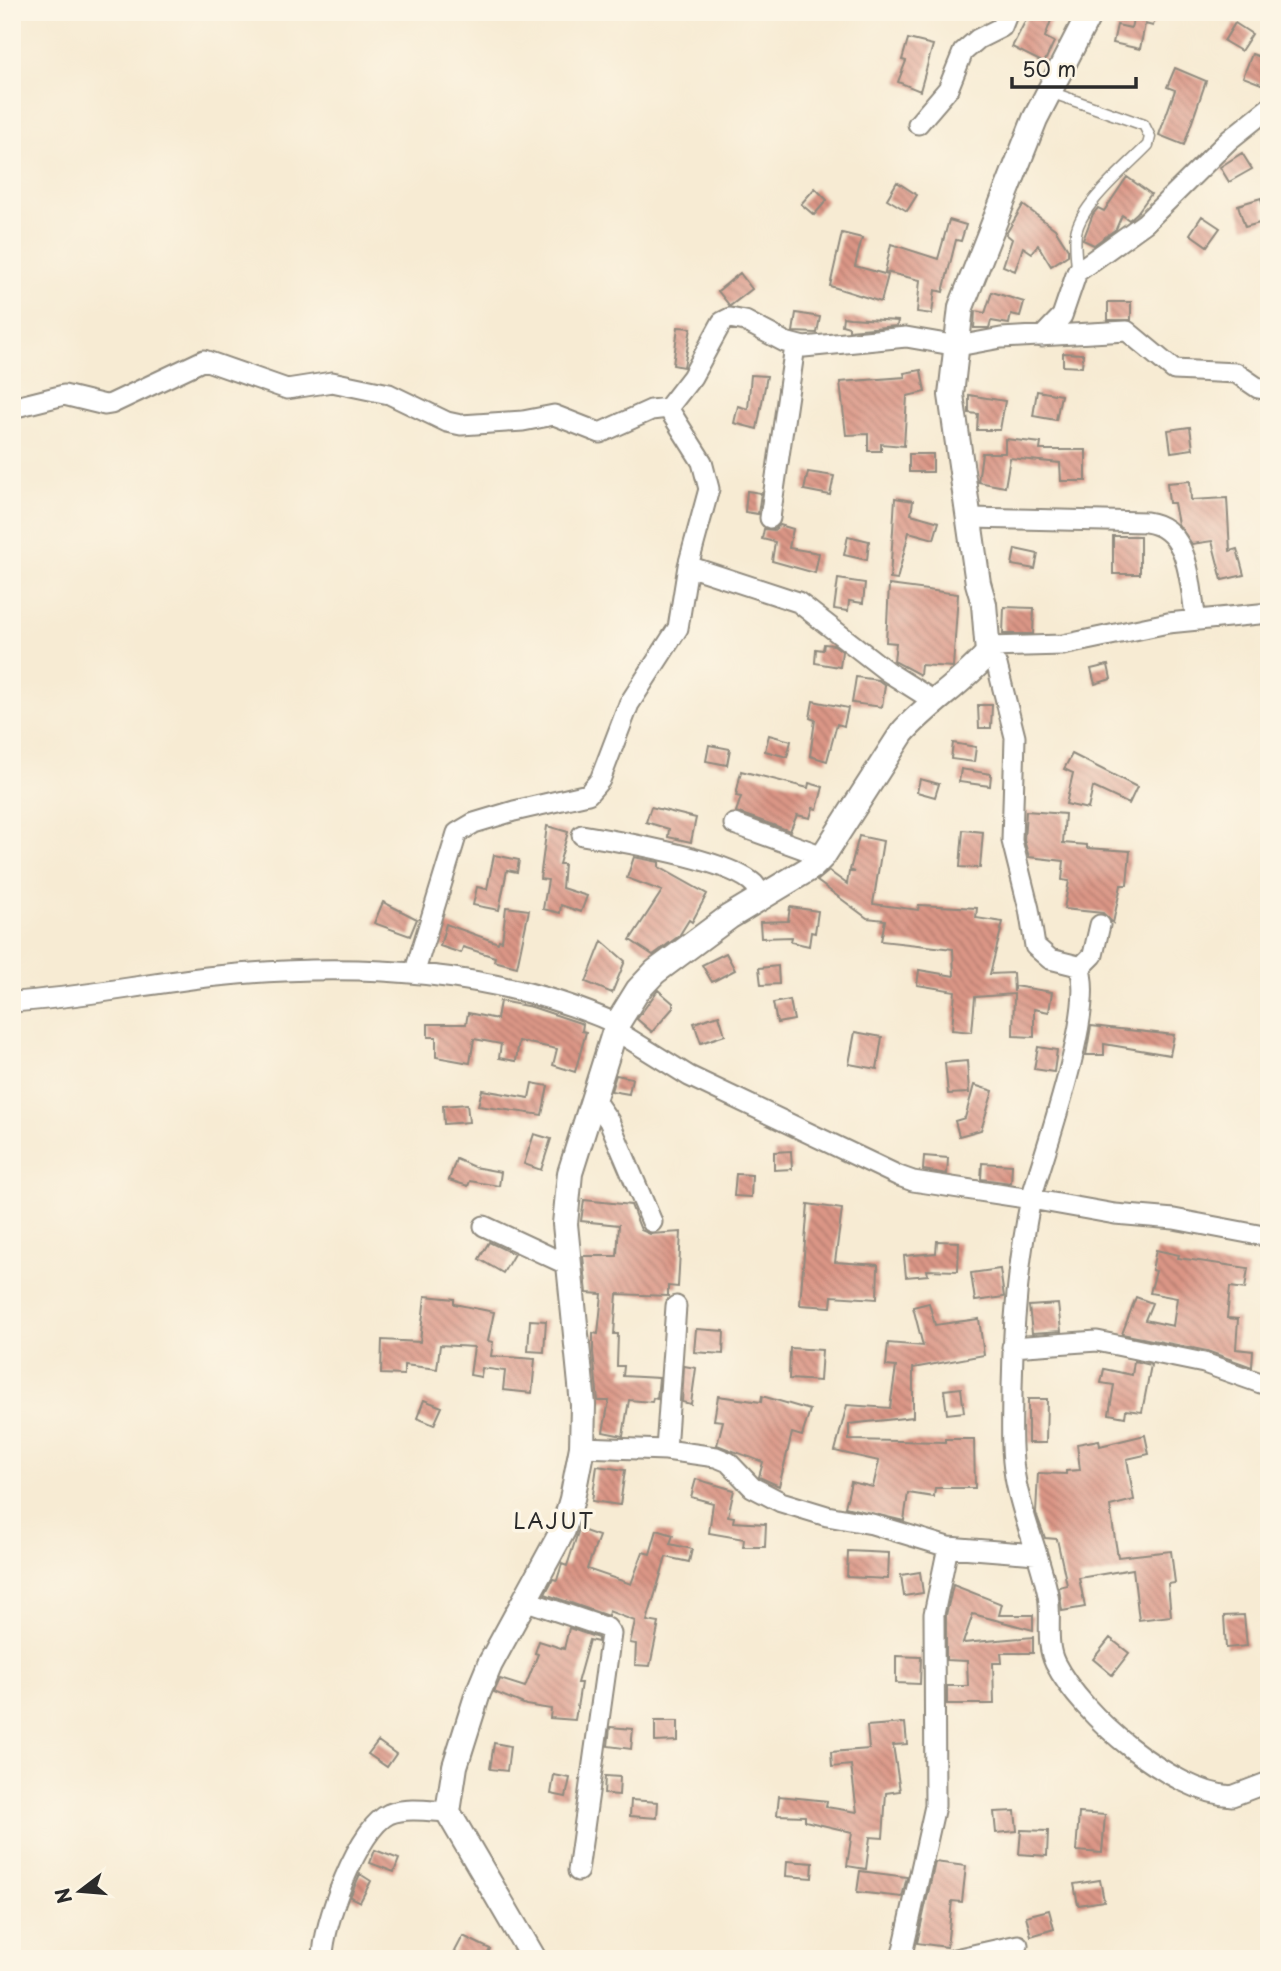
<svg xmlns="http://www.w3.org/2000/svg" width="1281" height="1971" viewBox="0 0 1281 1971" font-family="'Playpen Sans',sans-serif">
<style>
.building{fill:url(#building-back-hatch)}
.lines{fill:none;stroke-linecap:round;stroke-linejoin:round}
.service-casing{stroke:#918b7f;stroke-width:13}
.minor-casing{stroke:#918b7f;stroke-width:23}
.tertiary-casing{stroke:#918b7f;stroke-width:28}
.service{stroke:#fff;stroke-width:10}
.minor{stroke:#fff;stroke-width:19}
.tertiary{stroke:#fff;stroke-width:24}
.labels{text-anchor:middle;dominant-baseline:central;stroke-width:7;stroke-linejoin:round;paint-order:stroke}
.quarter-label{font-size:21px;letter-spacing:2px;fill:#2b2b2b;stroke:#fcf5e5}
</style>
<defs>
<pattern id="building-back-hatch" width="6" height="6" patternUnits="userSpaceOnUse" patternTransform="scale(1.75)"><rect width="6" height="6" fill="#db9686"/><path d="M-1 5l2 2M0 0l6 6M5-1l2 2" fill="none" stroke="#b27b6e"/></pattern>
</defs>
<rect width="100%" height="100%" fill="#fcf5e5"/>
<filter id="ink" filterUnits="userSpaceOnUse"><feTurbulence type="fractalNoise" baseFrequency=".0143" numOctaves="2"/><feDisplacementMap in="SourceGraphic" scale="14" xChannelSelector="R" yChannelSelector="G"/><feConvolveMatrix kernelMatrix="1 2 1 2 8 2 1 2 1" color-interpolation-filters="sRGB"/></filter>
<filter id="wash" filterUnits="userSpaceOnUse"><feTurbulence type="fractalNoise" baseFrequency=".00686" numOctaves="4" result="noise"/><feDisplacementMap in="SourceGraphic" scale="28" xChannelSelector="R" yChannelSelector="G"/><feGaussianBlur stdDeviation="1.57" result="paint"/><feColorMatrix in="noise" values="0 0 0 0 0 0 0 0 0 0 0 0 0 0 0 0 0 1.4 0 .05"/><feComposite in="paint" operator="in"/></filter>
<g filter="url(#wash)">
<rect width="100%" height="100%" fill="#f7ebd3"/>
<g id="blocks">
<path class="building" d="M1030 12H1054L1045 37 1054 42 1044 63 1012 47Z
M1118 12H1157L1153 26 1145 24 1140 49 1113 43 1117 25 1131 28 1133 20 1117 16Z
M1235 23 1252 34 1241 51 1224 41Z
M908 39 933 45 920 91 898 82 906 61 902 60Z
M1252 54 1269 60V87L1243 77Z
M1175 68 1206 81 1184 145 1159 135 1175 90 1167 87Z
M1242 153 1252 169 1229 182 1220 167Z
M1127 177 1151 194 1137 213 1129 220 1122 215 1116 229 1094 245 1083 240 1093 214 1098 208 1104 211Z
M897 182 917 195 907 211 887 199Z
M815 188 827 200 814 215 801 204Z
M1261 198 1267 221 1245 227 1238 205Z
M1023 205 1055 229 1068 249V255L1051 266 1038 245 1032 253 1023 247 1015 271 1003 266 1012 239 1006 234Z
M1202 216 1220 228 1207 246 1190 234Z
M949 220 966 225 961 241 956 240 943 292 935 290 932 314 917 312 920 280 885 272 891 244 938 259Z
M842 233 862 238 855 266 888 275 881 302 830 286Z
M740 273 752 289 730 306 718 291Z
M992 292 1024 302 1020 316 1011 314 1009 324 991 321 989 328H974L975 311 985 313Z
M1108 302H1131V320H1108Z
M796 313 820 317 817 333 793 332Z
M843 317 850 318 898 321 897 326 849 330V327L842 325Z
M678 327 691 328 684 367 673 365Z
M1063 353 1083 354 1082 367 1063 366Z
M921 370 925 392 907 396 904 446 881 444V451H868V434L846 435 840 382 905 377 904 373Z
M751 375 767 376 757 429 734 423 738 406 748 409Z
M1037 391 1061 395 1056 420 1033 416Z
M969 395 1005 401 1000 430H977L978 414 969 413Z
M1190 427 1193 449 1171 452 1168 430Z
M1005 439 1041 443 1040 450H1086V481H1061L1060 463 1010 458 1005 487 978 482 982 453H1005Z
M909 454H933V472H909Z
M808 472 834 476 830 495 804 490Z
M1190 481 1191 500 1227 498 1230 551 1237 549 1244 575 1222 580 1212 541 1192 544 1178 524 1174 503H1169L1167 483Z
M747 491 761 493 758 514 745 512Z
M895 498 913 501 911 514 939 522 934 539 909 532 897 580 890 579Z
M780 525 793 529 789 548 819 553 815 573 772 561 775 542 762 539 764 529 774 530Z
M848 536 869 541 867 560 844 555Z
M1113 536H1140V574H1113Z
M1015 549 1038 554 1035 569 1012 565Z
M838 579 865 583 863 603 849 601 848 611 834 609Z
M889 585 958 594 953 667 921 665 920 675 894 661 896 643 886 642Z
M1004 607 1034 608 1033 634H1003Z
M824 644 834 645 842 651 840 667 815 663 816 649 823 650Z
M1108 665 1111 679 1095 684 1091 669Z
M856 677 878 680 885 685 882 707 852 703Z
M813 701 848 708 844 726 837 724 827 761 810 756 815 720 810 718Z
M978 705H992L991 728H979Z
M769 735 791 741 787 757 765 751Z
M953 743 976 747 974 762 951 759Z
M709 745 730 749 727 765 706 761Z
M1072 754 1137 787 1129 804 1093 787 1088 809 1066 804 1073 773 1064 769Z
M961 769 991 774 990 786 959 782Z
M741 771 808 788 809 783 823 787 817 809 813 808 810 818 797 815 790 831 736 812 741 797 736 796Z
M920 779 939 784 935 797 917 792Z
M651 807 696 818 691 842 668 837 669 829 646 822Z
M1026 811 1065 814 1063 843 1087 845V848L1130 851 1127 885H1121L1113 923 1103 913 1064 909 1069 881 1062 880 1064 861 1029 857 1024 840Z
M547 826 568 832 559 864H564L562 888 587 896 581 912 561 905 560 913 543 909 548 880 540 879Z
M963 830 983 832 980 868 960 867Z
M859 836 883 841 873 904 918 910 919 905 977 908 976 918 1003 922 990 974 1013 973 1014 992V986L1052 992 1049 1012 1034 1009V1037L1013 1036 1014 994 975 997 972 1032 952 1030 955 991 917 985 919 970 954 976 953 949 881 941 885 920 867 918 817 881 829 871 847 884 849 872H855L850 870Z
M494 855 519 860 517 872 507 870 499 910 473 905 477 887 487 889Z
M634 857 659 862V867L707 894 692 922 689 920 679 936 653 955 630 940 662 891 627 878Z
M383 902 417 919 410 936 374 923Z
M506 907 529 910 517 967 494 961 495 957 463 947 461 953 440 946 446 924 498 943 499 940 502 941Z
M790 907 818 911 815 933 811 932 809 946 791 942 792 937 761 938 760 922 788 921Z
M602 941 625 961 612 993 586 982Z
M726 953 735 970 712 982 702 965Z
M778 966 779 984 761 985 759 968Z
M658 990 673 1003V1008L652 1032 637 1019Z
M790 1000 794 1020 777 1023 773 1003Z
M500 1001 532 1007 583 1024 582 1031 586 1032 575 1072 553 1065 557 1049 519 1041 516 1061 499 1058 501 1044 474 1039 470 1063 436 1057V1037H428V1024H466L468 1013 497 1019Z
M719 1015 725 1035 701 1043 694 1023Z
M1091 1026 1174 1035 1170 1055 1104 1044V1055H1086Z
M855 1032 882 1037 877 1069 849 1064Z
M1038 1047 1057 1050 1054 1072 1034 1069Z
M967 1061 969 1093 948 1094 945 1063Z
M616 1075 632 1078 629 1094 611 1091Z
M532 1083 548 1086 542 1115 478 1106 482 1090 529 1098Z
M974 1085 993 1091 981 1130 959 1136 955 1121 965 1118Z
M467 1104 469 1122 444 1124 443 1106Z
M534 1134 551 1139 541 1170 524 1164Z
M791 1151 792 1169 774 1170V1152Z
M924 1156 948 1158 947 1174 923 1170Z
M456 1159 474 1167 501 1172 499 1186 470 1181 468 1186 449 1180Z
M982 1163 1012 1165 1011 1183 981 1179Z
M736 1174 752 1175 751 1197 734 1196Z
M584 1200 631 1205 641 1230 650 1234 681 1232 678 1287 668 1286V1296L617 1294 614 1334H618L617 1366H624L623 1376 659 1378 657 1399 653 1398 652 1402 629 1400 623 1436 603 1432 609 1401H598L593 1352V1333L598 1334 602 1294 587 1293 583 1256H617L619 1225 581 1221Z
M808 1204 842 1209 835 1262 878 1265 877 1299 832 1296 831 1307 800 1305Z
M937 1241 959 1242 958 1271 927 1270 928 1275 906 1277 904 1256 936 1253Z
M489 1242 514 1254 503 1273 479 1259Z
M1156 1250 1179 1255 1178 1258 1248 1268 1245 1289 1230 1287 1227 1318 1238 1319 1236 1349 1253 1351 1252 1367 1207 1351 1122 1334 1136 1297 1152 1303 1145 1320 1173 1326 1177 1298 1150 1293 1156 1271 1152 1270Z
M1000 1269 1004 1297 975 1301 971 1273Z
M425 1296 454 1299V1304L494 1312 488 1341 493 1342 491 1356 535 1359 532 1393 503 1390 505 1371 482 1368 481 1377 470 1375 474 1347 440 1345 437 1369 404 1365V1375L381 1374 382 1340 420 1342Z
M929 1303 935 1325 979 1319 984 1355 913 1368V1417L849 1424V1440L945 1442V1439H974L975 1488H935L934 1497 908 1493 904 1521 845 1507 851 1482 873 1487 879 1461 835 1451 847 1405 890 1408 896 1367 886 1366 888 1343 923 1346 913 1307Z
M1058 1304 1061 1331 1032 1333 1029 1306Z
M530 1320 546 1321 544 1352 528 1351Z
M696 1329 724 1331 723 1354 694 1352Z
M790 1348 822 1350 820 1381 789 1379Z
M1134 1361 1151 1365 1142 1412 1126 1410 1125 1417 1109 1414 1114 1385 1101 1383 1104 1369 1132 1375Z
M684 1366 696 1368 691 1404 682 1402Z
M961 1388 964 1412 947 1414 944 1390Z
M718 1396 761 1402 762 1396 810 1410 802 1436 792 1433 779 1486 759 1477 763 1462 717 1445 723 1421 714 1420Z
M1028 1399H1047L1046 1443H1028Z
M424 1400 442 1407 434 1425 417 1418Z
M1145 1435 1149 1454 1127 1459 1134 1500 1110 1506 1113 1527 1118 1557 1171 1551 1175 1583 1168 1584 1171 1616 1139 1620 1133 1569 1079 1578 1085 1607 1062 1611 1059 1587 1067 1585 1057 1539 1045 1538 1036 1513 1038 1473 1066 1474V1471L1080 1470 1077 1444 1099 1440 1100 1446Z
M597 1466 625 1470 620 1505 592 1501Z
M696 1479 734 1490 728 1516 734 1517 733 1522 766 1524 765 1547H743L744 1539 709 1533 713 1503 691 1497Z
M579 1529 599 1536 587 1569 631 1584 643 1552 650 1554 657 1530 673 1535 670 1544 692 1549 689 1562 666 1557 647 1621 659 1623 650 1666 635 1665 636 1644 630 1643 635 1621 609 1611 608 1616 545 1594 553 1579 557 1580 562 1564 567 1566Z
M848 1551 889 1553 888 1579 847 1577Z
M920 1572 923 1593 904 1596 901 1575Z
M953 1585 1002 1604 999 1615H1033V1630L973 1614 963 1643 1033 1637V1653H1001L1002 1663H993L994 1704H947V1686H968L967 1661 946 1660V1615Z
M1244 1615 1247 1646 1226 1648 1224 1616Z
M569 1628 598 1638V1642L589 1640 577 1683H581L575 1720 550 1718 551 1709 526 1705 494 1692 500 1679 525 1687 538 1654 535 1653 539 1641 564 1649Z
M1110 1638 1129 1653 1112 1675 1093 1659Z
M896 1656 921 1657 920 1684 896 1683Z
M655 1721H678V1741L655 1742Z
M905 1723 907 1744 893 1745 900 1791 886 1793 883 1838 870 1837 866 1869 847 1866 852 1832 805 1821V1816L777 1815 779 1796 827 1801 826 1807 857 1812 851 1765 832 1767 831 1752 869 1749 867 1726Z
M610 1727 633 1729 631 1749 608 1746Z
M378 1741 396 1754 387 1767 368 1754Z
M494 1743 510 1746 507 1771 490 1769Z
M554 1775 570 1778 566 1797 551 1794Z
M605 1776 620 1777 619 1795 604 1794Z
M631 1800 658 1802 657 1818 630 1816Z
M1015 1811 1017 1831 996 1833 994 1812Z
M1079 1813 1105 1815 1102 1853 1076 1851Z
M1021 1830 1048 1831 1047 1856 1019 1854Z
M375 1850 399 1859 394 1872 370 1863Z
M787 1861 813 1863 812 1878 786 1876Z
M935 1862 966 1866 962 1902 952 1901 947 1947 917 1943Z
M860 1871 907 1877 902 1897 857 1892Z
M360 1874 371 1881 360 1902 350 1897Z
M1100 1880 1104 1901 1078 1905 1074 1884Z
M1049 1910 1054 1929 1031 1936 1026 1916Z
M463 1936 490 1949 485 1959H451Z"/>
</g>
</g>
<g filter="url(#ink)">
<use href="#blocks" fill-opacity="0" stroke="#918b7f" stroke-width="2"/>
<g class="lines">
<defs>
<path id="service" d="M1050 92 1144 125 1150 137 1148 145C1128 166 1081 204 1076 233 1074 245 1077 260 1077 272"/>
<path id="minor" d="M918 124 948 89 963 52 978 39 1002 27 1008 12
M1042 337 1062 316 1077 272 1145 223 1229 140 1269 108
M12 408 64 395 105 405 111 404 204 360 287 389 332 382 389 394 447 422 461 425 523 421 554 415 600 433 651 410 668 408
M770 518 795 346
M971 518 1146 522C1191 528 1189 583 1196 620
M688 566 798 602 888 672 934 701
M989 647 1063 645 1168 623 1269 613
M734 824 823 856
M582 835C618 841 730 860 754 884 758 888 759 893 761 899
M1079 969 1093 955 1100 925
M415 971 457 833 474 823 514 811 588 794 600 780 629 704 678 628 688 566 709 489 702 462 668 408 692 377 722 322 730 318 745 321 785 342 804 347 906 337 958 346 1001 338 1127 331 1174 370 1236 373 1258 388 1269 390
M12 1002C81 998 148 983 217 976 352 962 493 968 617 1024
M615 1030 689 1076 899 1176 913 1181 1031 1199C1043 1155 1099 1001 1078 966L1050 959 1035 946 1029 909 1012 841 1015 737 997 665 987 654
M592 1097 609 1121 652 1222
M484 1226 570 1266
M1269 1237 1174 1219 1115 1214 1031 1199C1018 1261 1013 1324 1012 1388 1012 1419 1010 1447 1015 1477 1022 1518 1040 1555 1048 1595 1052 1616 1045 1643 1055 1663 1082 1716 1171 1792 1232 1796L1269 1782
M1012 1347 1097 1341 1204 1363 1269 1386
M582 1447 666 1450 716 1457 728 1462 752 1487 781 1502 827 1516 872 1524 948 1547 1036 1554
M666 1450 676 1306
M524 1600 607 1628 611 1634 578 1871
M323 1959C322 1926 358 1828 389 1814 406 1807 430 1811 448 1812
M901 1959 935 1806 934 1614 948 1547
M955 1959 1018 1945"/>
<path id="tertiary" d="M534 1959 448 1812 455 1766 478 1693 490 1664 563 1530 572 1499 582 1447 583 1405 565 1224 570 1173 617 1024 638 990 655 972 729 917 812 867 823 856 902 733C928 703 963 683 988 653L984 604 978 583 951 395 961 307 1035 119 1090 12"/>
</defs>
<use href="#service" class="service-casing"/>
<use href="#minor" class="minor-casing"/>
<use href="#tertiary" class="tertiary-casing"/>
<use href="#service" class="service"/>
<use href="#minor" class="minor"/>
<use href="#tertiary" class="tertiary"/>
</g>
</g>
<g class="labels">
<g class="quarter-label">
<text x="554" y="1520">LAJUT</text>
</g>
</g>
<rect width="1281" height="1971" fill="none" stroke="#fcf5e5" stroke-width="42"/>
<g transform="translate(80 1891) rotate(254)" stroke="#fcf5e5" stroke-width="5" paint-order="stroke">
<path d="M0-5L12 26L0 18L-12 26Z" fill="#2b2b2b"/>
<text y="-10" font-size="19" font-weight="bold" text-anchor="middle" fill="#2b2b2b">N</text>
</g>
<path d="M1012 77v10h124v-10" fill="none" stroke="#2b2b2b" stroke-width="3.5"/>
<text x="1022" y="77" font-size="21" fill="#2b2b2b" stroke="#fcf5e5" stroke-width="5" paint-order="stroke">50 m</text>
</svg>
